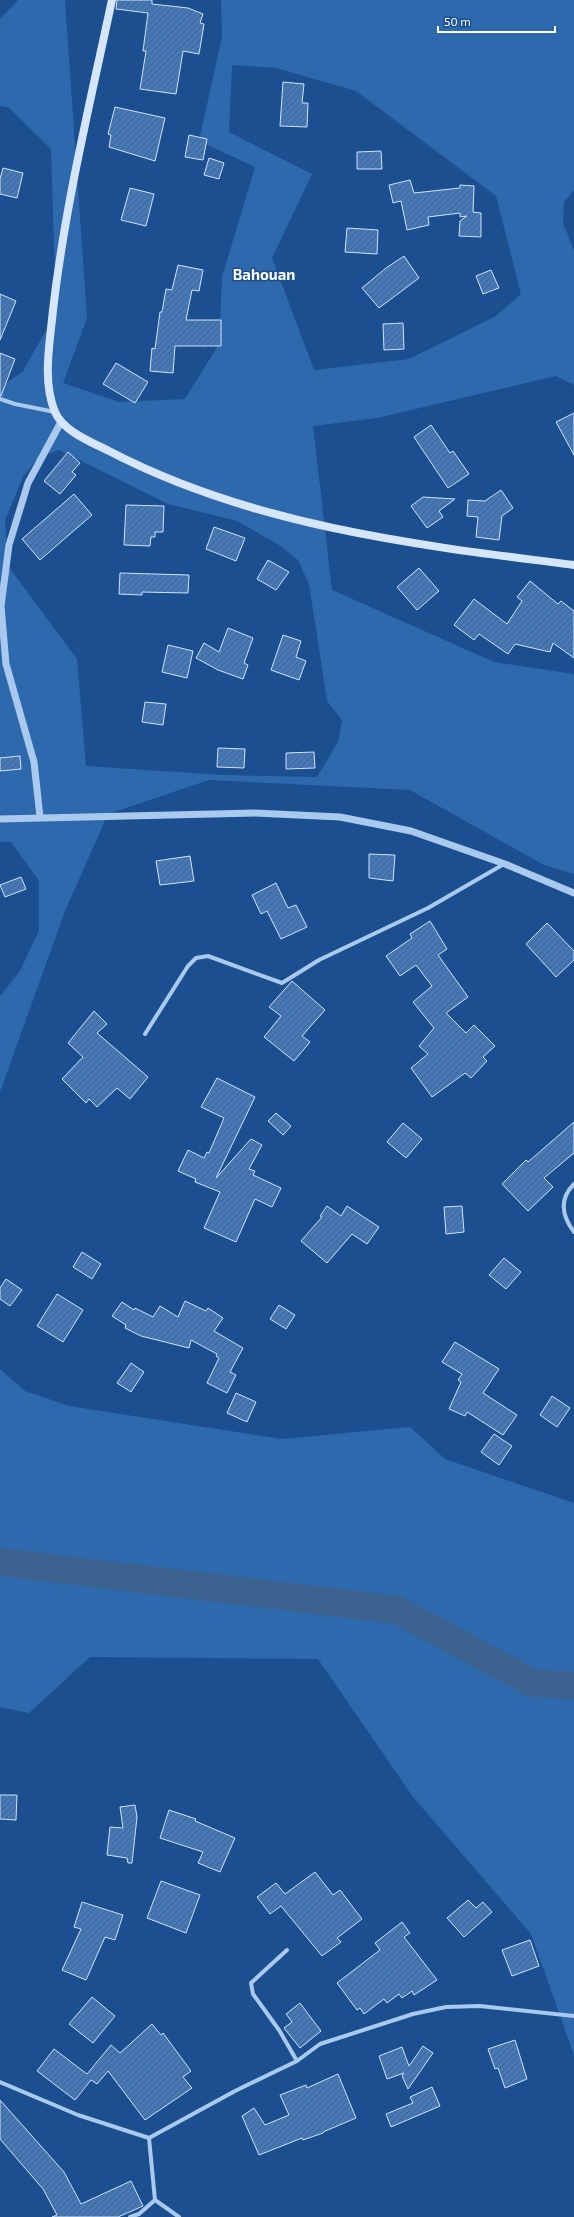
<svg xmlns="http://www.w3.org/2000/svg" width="574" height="2217" viewBox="0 0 574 2217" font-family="'Exo 2',sans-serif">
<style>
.grass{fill:#2e69ad;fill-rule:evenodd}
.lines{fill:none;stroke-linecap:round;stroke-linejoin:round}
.river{stroke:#3c6290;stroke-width:28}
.building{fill:url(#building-hatch);stroke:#cfe3fa}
.minor{stroke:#a9c9ee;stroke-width:4}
.tertiary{stroke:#a9c9ee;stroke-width:7}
.secondary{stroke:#d6e6fa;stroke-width:8}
.labels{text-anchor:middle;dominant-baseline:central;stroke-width:3;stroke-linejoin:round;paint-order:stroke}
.quarter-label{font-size:15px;font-weight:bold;fill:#fff;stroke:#1b4f8f}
</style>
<defs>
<pattern id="building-hatch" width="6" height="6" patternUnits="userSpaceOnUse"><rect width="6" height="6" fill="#4478b7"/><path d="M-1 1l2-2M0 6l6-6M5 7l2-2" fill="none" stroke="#486282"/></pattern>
</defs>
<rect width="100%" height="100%" fill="#1b4f8f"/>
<path class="grass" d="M18 0H65L87 318 63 383 119 402 185 399 219 344 222 277 255 167 199 141 222 37 221 0H574V190L564 202 563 224 574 250V385L556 376 377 418 313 426 332 590 494 662 574 674V874L544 865 410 790 209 780 108 814 65 911 0 1092V996L20 971 39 930V881L11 842H0V388L23 371 56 313 51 149 8 107 0 106V19ZM232 65 276 68 356 91 496 196 521 294 496 316 409 359 314 370 272 258 312 174 229 132ZM59 450 168 504 237 521 279 545 298 560 309 584 327 701 342 720 338 742 317 777 222 775 86 766 77 659 8 566 5 520 23 477 38 458Z
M0 1369 25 1391 69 1406 281 1439 410 1427 445 1459 574 1503V2055L531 1934 413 1797 318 1659 90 1657 29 1713 0 1707Z"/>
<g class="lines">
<path class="river" d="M0 1562 397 1610 533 1683 574 1686"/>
</g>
<path class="building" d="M117 0H152V4L188 8 203 14 200 23 204 24 199 54 183 51 176 94 140 89 146 51H143L148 13 116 9Z
M283 82 304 84 302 103H308L307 127 280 126Z
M115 107 165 118 155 161 109 147 111 135 108 134Z
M189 135 207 139 203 160 185 157Z
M381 151 382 169H357V152Z
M209 158 224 163 219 179 204 175Z
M3 168 23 173 17 198 0 194V179Z
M410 180 414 193 460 188V185L474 186 473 212 481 213V237L459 236 460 221 467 216 460 217V213L428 217 429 225 407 230 401 201 393 203 389 185Z
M130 188 154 194 146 226 121 220Z
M347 228 378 230 377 254 345 252Z
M404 256 419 278 379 308 362 288 386 268Z
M178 265 203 270 199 291 192 290 186 320H221V346H175L173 373 150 371 152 348 155 349 160 312H162L166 289 172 290Z
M491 270 499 288 483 294 476 276Z
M0 294 16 301 0 340Z
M403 323 404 349 384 350 383 324Z
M0 353 15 359 1 396H0Z
M116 363 148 382 135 403 103 384Z
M574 413V455L556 422Z
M431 425 450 453 453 451 469 474 448 488 414 437Z
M68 452 80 463 72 472 76 475 60 494 44 481Z
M501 490 513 508 502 516 499 540 476 537 478 517 467 516 468 500 485 501Z
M74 494 92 515 40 560 22 539Z
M423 497 455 499 439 511 443 517 427 528 411 506Z
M126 505 164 506 163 532H155V537H151L150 546 124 545Z
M214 527 245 538 236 561 206 549Z
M268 560 289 572 276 590 257 579Z
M419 568 439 591 417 610 397 587Z
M120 573 189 575 188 593 142 592V595L119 594Z
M530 581 558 604 561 601 574 611V658L553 643 550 652 515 644 508 654 479 634 474 640 454 625 474 599 507 624 522 601 517 597Z
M228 628 253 638 244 663 248 665 243 679 218 670 196 658 204 643 219 652Z
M283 635 301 641 296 657 306 661 299 680 271 670Z
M168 645 193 651 187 678 162 672Z
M145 702 166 704 163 725 142 722Z
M218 748 245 749 244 768 217 767Z
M314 752 315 768 286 769V753Z
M20 756 21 769 0 771V758Z
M369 854 395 855 393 881 369 878Z
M190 856 194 881 160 885 156 861Z
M21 877 26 889 5 897 0 885Z
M276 883 288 908 296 905 307 927 281 939 267 911 261 914 252 895Z
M430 921 447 949 438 955 468 997 446 1013 466 1033 474 1025 495 1046 483 1057 487 1061 471 1078 465 1073 432 1097 411 1068 428 1054 419 1046 434 1028 413 1002 432 986 416 965 400 976 386 956 412 938 410 934Z
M547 923 574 951V960L556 977 526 944Z
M292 981 325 1010 302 1036 310 1042 294 1061 264 1037 281 1016 269 1007Z
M94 1011 107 1024 97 1033 148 1077 130 1099 117 1088 97 1107 89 1099 86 1103 62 1079 83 1057 68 1043Z
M217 1078 255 1097 216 1178 251 1139 262 1145 249 1169 255 1171 253 1175 281 1188 272 1207 255 1199 236 1242 204 1228 220 1192 195 1182 196 1179 178 1171 188 1150 204 1158 207 1152 209 1153 224 1118 201 1107Z
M276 1113 291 1126 283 1135 268 1121Z
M574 1122V1153L544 1178 553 1187 528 1211 502 1184 526 1160 528 1162Z
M403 1123 422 1139 406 1158 387 1142Z
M327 1206 341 1216 347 1206 379 1227 367 1244 352 1234 327 1263 301 1241 322 1217 320 1216Z
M462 1206 464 1232 446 1234 444 1207Z
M82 1252 101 1264 92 1279 73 1267Z
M504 1258 521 1272 506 1289 489 1275Z
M6 1279 22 1290 10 1306 0 1299V1288Z
M57 1294 83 1310 63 1342 37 1326Z
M185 1301 206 1311 208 1308 223 1318 214 1331 243 1348 230 1372 236 1375 227 1393 207 1383 219 1358 216 1356 217 1354 191 1340 189 1348 141 1336 125 1328 126 1325 112 1316 122 1302 134 1310 135 1308 153 1317 160 1306 178 1317Z
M279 1305 295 1315 286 1329 270 1319Z
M455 1342 499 1369 483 1393 517 1415 503 1435 467 1412 465 1416 449 1409 461 1382 458 1380 462 1374 442 1362Z
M131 1363 144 1372 131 1392 117 1383Z
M236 1393 256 1402 247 1422 227 1413Z
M552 1396 570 1408 557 1427 540 1415Z
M494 1434 512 1446 499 1465 481 1452Z
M0 1795H17L16 1820 0 1819Z
M135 1805 137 1817 132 1863H128L127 1858 107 1855 110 1827 123 1828 120 1807Z
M169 1810 196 1819 195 1821 235 1838 220 1872 198 1863 203 1852 160 1838Z
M315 1872 333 1895 340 1890 362 1919 337 1938 341 1942 322 1956 281 1906 270 1914 257 1897 276 1883 285 1894Z
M161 1881 200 1895 186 1933 147 1918Z
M468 1900 476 1908 483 1902 492 1912 464 1937 447 1918Z
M82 1902 123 1915 115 1940 105 1937 86 1980 62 1970 81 1929 74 1927Z
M402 1922 410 1933 404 1937 437 1980 414 1995 412 1991 402 1998 399 1994 387 2003 384 1999 364 2014 360 2008 357 2010 337 1983 380 1950 375 1943Z
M530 1940 539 1966 512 1976 502 1950Z
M92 1997 115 2016 93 2043 69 2024Z
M300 2003 321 2031 300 2048 284 2028 292 2022 286 2014Z
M152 2024 161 2035 163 2033 191 2071 183 2077 192 2088 145 2120 108 2071 97 2084 91 2080 75 2100 37 2071 54 2049 87 2074 111 2045 120 2053Z
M515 2040 527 2079 505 2088 498 2068 495 2069 488 2049Z
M423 2046 433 2053 408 2089 402 2076 404 2073 387 2079 379 2056 402 2047 409 2066Z
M338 2074 356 2118 323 2132V2133L303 2140 302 2138 259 2155 242 2116 254 2108 265 2125 289 2115 280 2095 306 2085 307 2088Z
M432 2087 440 2106 391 2127 386 2114 413 2103 410 2097Z
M0 2100 64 2172 81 2204 131 2181 143 2206 118 2217H52L57 2215 43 2189 0 2139Z"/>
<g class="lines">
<path class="minor" d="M0 399 15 404 55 412
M145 1034 188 966 196 958 208 956 282 983 319 960 428 908 504 864
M574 1184C559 1199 562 1216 574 1232
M287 1950 251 1983 253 1994 279 2030 297 2061
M0 2082 78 2115 149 2138 235 2091 297 2061 320 2044 413 2014 446 2007 480 2006 574 2016
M149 2138 155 2200
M155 2200 179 2217
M130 2217 139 2214 155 2200"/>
<path class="tertiary" d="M40 817 34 762 6 664 1 606 9 545 28 483 61 422
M0 819 255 813 340 817 411 831 505 864 574 893"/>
<path class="secondary" d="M112 0C90 103 65 206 53 310 50 342 42 381 55 412 63 431 91 442 109 451 253 526 415 545 574 565"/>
</g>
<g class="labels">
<g class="quarter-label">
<text x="264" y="274">Bahouan</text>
</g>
</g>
<path d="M438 26v6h117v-6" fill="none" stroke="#ffffff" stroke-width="2"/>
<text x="444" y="26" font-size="12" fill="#ffffff" stroke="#1b4f8f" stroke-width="3" paint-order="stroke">50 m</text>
</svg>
